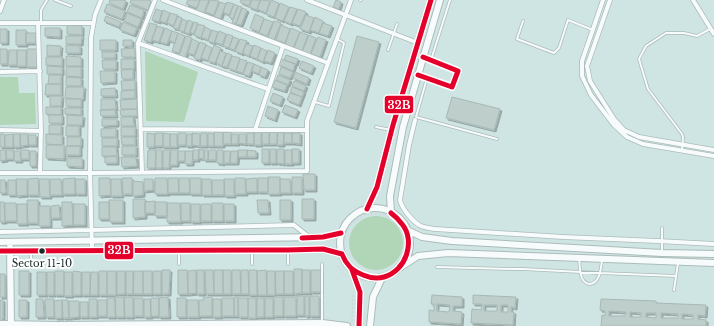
<svg xmlns="http://www.w3.org/2000/svg" width="714" height="326" viewBox="0 0 714 326" font-family="'Libre Baskerville',serif">
<style>
.green{fill:#b0d5b7}
.building{fill:#bececb;stroke:#a8b8b4;fill-rule:evenodd;filter:url(#shadow)}
.lines{fill:none;stroke-linecap:round;stroke-linejoin:round}
.lane-casing{stroke:#abbcbb;stroke-width:3.5}
.street-casing{stroke:#abbcbb;stroke-width:5.5}
.secondary-casing{stroke:#abbcbb;stroke-width:8}
.path{stroke:#ced4d4;stroke-width:1;stroke-dasharray:2 2;stroke-linecap:butt}
.lane{stroke:#f8fbfb;stroke-width:2}
.street{stroke:#f8fbfb;stroke-width:4}
.secondary{stroke:#f8fbfb;stroke-width:6}
.bus-1-casing{stroke:#fff;stroke-width:8}
.bus-1{stroke:#e4002b;stroke-width:5}
.bus-dot{fill:#1b2929;stroke:#fff;stroke-width:1.5}
.labels{text-anchor:middle;dominant-baseline:central;stroke-width:4;stroke-linejoin:round;paint-order:stroke}
.bus-label{font-size:10px;fill:#1b2929;stroke:#fff}
.line-badge{stroke:#fff;stroke-width:1.5}
.badge-label{font-size:11px;text-anchor:middle;font-weight:bold;fill:#fff}
</style>
<defs>
<filter id="shadow"><feDropShadow dx="2" dy="2" stdDeviation="0" flood-color="#0004"/></filter>
</defs>
<rect width="100%" height="100%" fill="#cfe5e3"/>
<path class="green" d="M145 51 198 72 184 122 146 121Z
M0 77H18L19 93H35L36 124 0 125Z
M349 243a27 27 0 1 1 54 0a27 27 0 1 1-54 0Z"/>
<path class="building" d="M110 0H123L126 1 123 9 109 3Z
M131 0H148L151 1 148 10 130 3Z
M188 0H200L197 8 186 4Z
M200 0H209L204 13 196 10Z
M210 0 219 1 214 15 205 12Z
M241 0H251L249 6 240 2Z
M252 0H260L257 10 249 7Z
M261 0 270 1 266 13 257 9Z
M271 0 279 3 274 17 266 14Z
M336 0 341 2 339 9 333 7Z
M220 2 226 4 220 19 214 16Z
M227 2 234 4 229 15 223 12Z
M280 3 289 7 283 21 275 18Z
M107 4 125 11 122 19 104 12Z
M234 4 238 6 233 19 229 17Z
M130 5 144 10 142 18 127 12Z
M238 6 242 7 236 24 232 23Z
M290 7 297 9 291 24 284 21Z
M242 8 247 10 241 25 236 24Z
M156 9 162 11 159 22 152 20Z
M298 9 306 12 300 26 292 23Z
M163 10 170 13 166 23 160 21Z
M127 13 141 19 138 27 124 21Z
M170 13 178 15 174 26 167 23Z
M255 14 264 18 259 32 250 28Z
M306 15 314 18 309 32 300 29Z
M106 16 121 22 119 27 104 21Z
M177 16 182 18 178 29 173 28Z
M315 17 323 21 319 33 310 30Z
M182 19 187 21 184 32 179 30Z
M264 19 273 22 267 36 259 33Z
M188 20 193 22 189 34 184 32Z
M274 21 281 23 274 40 268 37Z
M123 22 137 28 134 35 120 30Z
M194 22 198 23 194 34 190 32Z
M150 23 157 25 151 42 144 40Z
M323 23 332 26 328 36 319 33Z
M198 24 205 26 201 38 194 35Z
M67 25 82 26V35L67 34Z
M281 25 290 29 285 43 276 40Z
M157 26 164 28 159 42 152 40Z
M205 27 211 30 208 40 201 37Z
M45 28H60V37L45 36Z
M165 28 172 31 167 44 160 42Z
M291 28 300 32 293 48 285 44Z
M0 29H7V43H0Z
M16 30H26V45H16Z
M212 30 218 32 214 43 208 41Z
M172 31 178 33 175 43 169 40Z
M219 31 226 34 222 45 215 42Z
M300 32 308 35 302 51 294 48Z
M26 33H36V43H26Z
M178 33 185 36 179 53 172 51Z
M227 34 233 36 229 48 223 46Z
M309 35 316 38 310 55 302 52Z
M66 36H82L81 44H66Z
M186 36 192 38 185 58 179 55Z
M357 36 379 42 356 128 334 122Z
M233 37 239 39 234 50 229 48Z
M318 37 326 40 320 57 311 54Z
M192 39 199 42 194 55 188 53Z
M240 39 247 41 242 54 235 51Z
M100 40H116V50H100Z
M123 40H132V46H123Z
M200 42 206 44 200 60 194 58Z
M246 44 253 46 249 56 243 53Z
M47 45 61 46 60 56H47Z
M66 45 80 46V53H66Z
M206 45 212 48 208 60 201 58Z
M214 45 221 48 215 63 208 61Z
M254 45 261 48 257 59 250 56Z
M135 48V57H122L121 49Z
M261 48 267 51 263 62 257 59Z
M0 49H7V64H0Z
M27 49H37V67H27Z
M9 50H17V65H8Z
M17 50H26V66H17Z
M268 50 275 53 271 63 264 61Z
M220 51 226 53 222 66 216 63Z
M102 52H115V58H102Z
M227 53 232 55 227 67 222 66Z
M286 55 298 59 296 64 284 60Z
M66 56 81 57V66H66Z
M232 56 240 58 236 71 228 68Z
M46 57H62V66L46 65Z
M121 59H134V69H121Z
M240 59 247 61 243 73 236 71Z
M281 59 295 64 293 71 279 65Z
M102 60H116V69H103Z
M302 61 314 66 311 73 299 68Z
M248 62 254 64 249 76 243 74Z
M254 64 261 67 259 74 252 71Z
M47 66 62 67V74H47Z
M66 67H81V77L66 76Z
M261 67 268 70 265 77 259 75Z
M281 67 293 72 290 78 279 74Z
M133 69V79H122L121 70Z
M100 71H115V82L101 83Z
M295 72 309 78 307 84 293 78Z
M49 75H61V84H48Z
M278 75 290 80 288 85 276 80Z
M66 77 81 78V86H66Z
M135 80V90H122L121 81Z
M275 80 287 85 285 91 272 87Z
M294 81 306 86 304 91 292 86Z
M46 84H61V95H45Z
M66 87H84L83 99 65 98Z
M292 87 304 92 302 97 290 92Z
M115 88 116 96H101V89Z
M135 90V98L121 99V91Z
M273 93 283 97 280 105 270 101Z
M290 93 302 97 299 105 287 100Z
M50 96H62L61 106H50Z
M452 97 500 109 494 130 446 118Z
M66 99H81V107L66 106Z
M101 99H115L116 109 101 110Z
M137 99V109H121L120 100Z
M285 105 298 110 295 117 282 112Z
M268 106 278 110 275 120 265 116Z
M46 107H61V115L46 114Z
M65 108H81V115L65 114Z
M137 109V116H121L120 110Z
M100 110H115L116 116H101Z
M49 115H62V123H49Z
M67 115 83 116 82 125H67Z
M121 117H133L134 126H121Z
M102 119H117V125L102 126Z
M49 125H61V134H49Z
M66 126H79V136H66Z
M121 127H135V136H121Z
M116 128V137H101V129Z
M254 131H261V145H254Z
M214 132H223V146H214Z
M223 132H231V144H223Z
M262 132H269V144H262Z
M270 132H277V144H269Z
M278 132 284 133 283 145H277Z
M147 133 155 134 154 147H147Z
M155 133H163V146H155Z
M163 133 170 134V147H163Z
M178 133H186V145H178Z
M192 133 200 134V146L192 145Z
M201 133H207V146H200Z
M208 133 214 134V146H208Z
M247 133H254V144H247Z
M284 133H292V143H284Z
M292 133H300V144L292 143Z
M0 134H4L5 147H0Z
M13 134V147H5V135Z
M13 134H20V147H14Z
M20 134H28V145L21 146Z
M46 134 62 135V145L46 144Z
M170 134H177V147H170Z
M187 134H192V146H186Z
M232 134H238V144H231Z
M239 134H246V144L239 143Z
M28 135H36V145H29Z
M67 137H81V146H67Z
M121 137H135V145H122Z
M102 138H117V146H102Z
M46 145H64V159L46 158Z
M66 146H80V155H66Z
M122 146H136V155H122Z
M102 147H116L117 156H102Z
M199 149 204 150V159L199 158Z
M262 149H269V163H262Z
M270 149H276V163H270Z
M277 149H284V164L277 163Z
M292 149H299V163H292Z
M0 150H6V160L0 161Z
M6 150H13L14 159H6Z
M21 150H29V159H21Z
M148 150H156L155 168H147Z
M156 150H162V168H156Z
M163 150H170L169 168H163Z
M171 150H178L177 165H170Z
M193 150H199L198 160H193Z
M204 150H208V160H204Z
M209 150H216V160H208Z
M217 150H223V164L217 163Z
M238 150H247V157H238Z
M247 150 256 151V157H247Z
M285 150H292V164H285Z
M14 151H20L21 161H14Z
M30 151H36V166H30Z
M178 151H185V161H178Z
M185 151H193L192 164H185Z
M224 151H230V163H224Z
M231 151H238L237 163H230Z
M117 156V163H105V157Z
M121 157H136L137 166 122 167Z
M67 158H82V167L67 166Z
M303 174H315V190H304Z
M268 177H280V194H268Z
M292 177H302V193H292Z
M38 178 39 195H28V179Z
M75 178V194H63V179Z
M99 178H110L111 195 99 196Z
M122 178H132V194H123Z
M155 178H167L168 194H155Z
M168 178H178L179 193H168Z
M179 178H189L190 193H179Z
M190 178H201V194H190Z
M235 178H245L246 194H235Z
M257 178V192H246V179Z
M258 178H268V192H258Z
M16 179H27V195L17 196Z
M39 179H49L50 197H40Z
M50 179H61L62 195H50Z
M75 179H85V194H76Z
M111 179H121L122 196H111Z
M144 179H153V190L144 191Z
M202 179H211L212 195H202Z
M224 179H234V196H225Z
M280 179H290L291 193H280Z
M0 180H5L6 193H0Z
M8 180H16V195H8Z
M212 180H224V195H212Z
M133 181 143 182V195L133 196Z
M133 199H145V217L133 218Z
M302 199H314V219H302Z
M27 200H38V223H28Z
M109 200H123V222H110Z
M257 200H268L269 213H258Z
M280 200H291V220H280Z
M155 201V213H145V202Z
M0 202H4L5 222H0Z
M62 202H72L73 225 62 226Z
M99 202H109V219H99Z
M155 202H167V216H155Z
M5 203H16L17 221H5Z
M167 203H180L181 222H167Z
M181 203H190V221H181Z
M212 203H223V221H212Z
M17 204H27V224H17Z
M74 204H85V225H73Z
M191 204H200V222H191Z
M201 204H211V221H201Z
M224 204H234V221H224Z
M59 205 60 218H51V206Z
M39 206H50V226H39Z
M294 269H302V293L294 294Z
M162 270H170L169 294H162Z
M178 270H187L188 294H178Z
M196 270V293L188 294V271Z
M197 270H204V294H197Z
M205 270H213L214 294H206Z
M214 270H223V294H214Z
M223 270H231V294H223Z
M232 270H240L241 294H232Z
M241 270H248L249 294H241Z
M249 270H257V295H249Z
M266 270 267 295H258L257 271Z
M302 270H310V293H302Z
M311 270H321V292H311Z
M19 271H29V295H19Z
M55 271H64V295H55Z
M73 271 81 272V295H73Z
M99 271H107V295H99Z
M107 271H116V295H107Z
M117 271H125V294H117Z
M126 271H133V294H126Z
M134 271H143V294H133Z
M143 271H152V294H143Z
M153 271H161V294H153Z
M267 271H275V295H267Z
M275 271H284V294H276Z
M284 271H293V294H284Z
M37 272H46V295H37Z
M47 272H54V295H47Z
M64 272H72V296H64Z
M82 272H90V295H82Z
M91 272H98V295H90Z
M0 274H5V297H0Z
M432 295 462 297V306H453V311L462 312 461 324 429 322V310L434 311V304H431ZM437 304 450 305 449 312 437 311Z
M473 295 516 297 515 308 511 307V312H514L513 325 471 323 472 309 481 310 482 304H473ZM484 305H497V311H484ZM501 305H508V312H501Z
M297 296H304V315H297Z
M305 296H309V316H305Z
M310 296H319V316H310Z
M115 297H124V317H116Z
M124 297H133V317H125Z
M168 297 169 317H159V298Z
M203 297H212V316H199V300H204Z
M234 297H238V316H234Z
M274 297H283V316H274Z
M284 297H296V316H284Z
M107 298H115V317H107Z
M134 298H143V316H134Z
M151 298H159V316H151Z
M177 298H186V317H177Z
M222 298H234V316H222Z
M238 298H248V317H239Z
M248 298H256V318H248Z
M257 298H264V317H257Z
M265 298H273V317H265Z
M36 299H43L44 317H36Z
M45 299H54V317H46Z
M89 299H97V317H89Z
M144 299H150L151 317H144Z
M213 299H221V317H213Z
M601 299 656 301V303L706 305 705 316 698 315V319L706 320V326H601L602 315 605 316V311L600 310ZM609 311 626 312 625 316H609ZM630 312 641 313V317H630ZM646 313H656V318L646 317ZM661 313 678 314V318H661ZM682 314 693 315V319H682Z
M0 300H3V319H0Z
M19 300H27V317H19Z
M62 300V318H55L54 301Z
M62 300H68L69 318H63Z
M98 300H107V316H98Z
M187 300H198L199 317H187Z
M69 301H79V317L69 318Z
M80 302H88V317H80Z"/>
<g class="lines">
<defs>
<path id="lane" d="M55 0 71 6
M360 0H361
M523 21 517 39 554 53 559 48 568 20 593 30
M41 22V10L47 0
M388 50 397 24
M431 60 450 0
M420 75 452 87 458 71 424 57
M315 102 329 106 344 43 337 39
M416 117 497 139
M416 117 427 78
M376 127 391 130
M682 150 683 137 682 134 648 89 639 59 646 46 666 33H684L697 36 710 29
M179 251V264
M288 251V264
M662 251V228
M579 258C580 264 579 272 582 278 583 281 586 283 589 284 600 284 601 268 602 260
M31 263V252
M252 264V251
M437 267 513 269H523L600 273 676 276
M674 290 678 263
M322 322V264"/>
<path id="street" d="M163 0 328 63
M307 0 418 43
M603 0 582 61V76L591 95 614 125 627 137 643 144 714 156
M610 0 587 66 590 81 614 119 624 130 639 137 714 150
M693 0 714 34
M0 11 4 0
M0 23H93
M38 23 41 131 40 173
M138 43 268 89
M0 72 40 71
M415 120 409 145 400 200C402 209 413 222 421 226 425 228 430 228 435 229L563 237 658 241 714 244
M141 129 255 130H306
M0 130 41 131
M255 130 283 46
M142 172 138 43 155 0
M0 173H90L307 171V121L351 0
M0 232 91 230 294 225 309 237
M92 250 90 173 91 38 95 15 101 0"/>
<path id="secondary" d="M340 243a35 35 0 1 1 70 0a35 35 0 1 1-70 0Z
M367 209 377 187 393 125 431 0
M391 213 390 196 403 127 440 0
M407 230 422 237 452 241 662 253 714 254
M0 242 323 237 341 233
M10 247 11 326
M0 251 179 250H288L323 249 342 254
M401 267 418 256 448 253 714 263
M352 270 360 292 359 326
M0 324 58 325 322 323 347 326
M370 326 373 297 382 278"/>
</defs>
<use href="#lane" class="lane-casing"/>
<use href="#street" class="street-casing"/>
<use href="#secondary" class="secondary-casing"/>
<path class="path" d="M344 244a30 30 0 1 1 60 0a30 30 0 1 1-60 0Z
M334 263 348 278
M352 321 353 292"/>
<use href="#lane" class="lane"/>
<use href="#street" class="street"/>
<use href="#secondary" class="secondary"/>
<defs>
<path id="bus-1" d="M418 75 452 87 458 71 423 57
M367 209 377 187 393 125 431 0
M302 238 323 237 341 233
M0 251 288 250 323 249 342 254C346 265 352 271 363 275 370 278 377 279 384 277 406 271 416 241 402 224 399 220 395 216 391 213
M352 270 360 292 359 326"/>
</defs>
<use href="#bus-1" class="bus-1-casing"/>
<use href="#bus-1" class="bus-1"/>
</g>
<circle class="bus-dot" cx="42" cy="251" r="3.5"/>
<g class="labels">
<g class="bus-label">
<text x="42" y="263">Sector 11-10</text>
</g>
</g>
<g class="line-badge">
<rect x="384" y="95" width="30" height="19" rx="4" fill="#e4002b"/>
<rect x="104" y="241" width="30" height="19" rx="4" fill="#e4002b"/>
</g>
<g class="badge-label">
<text x="399" y="109">32B</text>
<text x="119" y="254">32B</text>
</g>
</svg>
